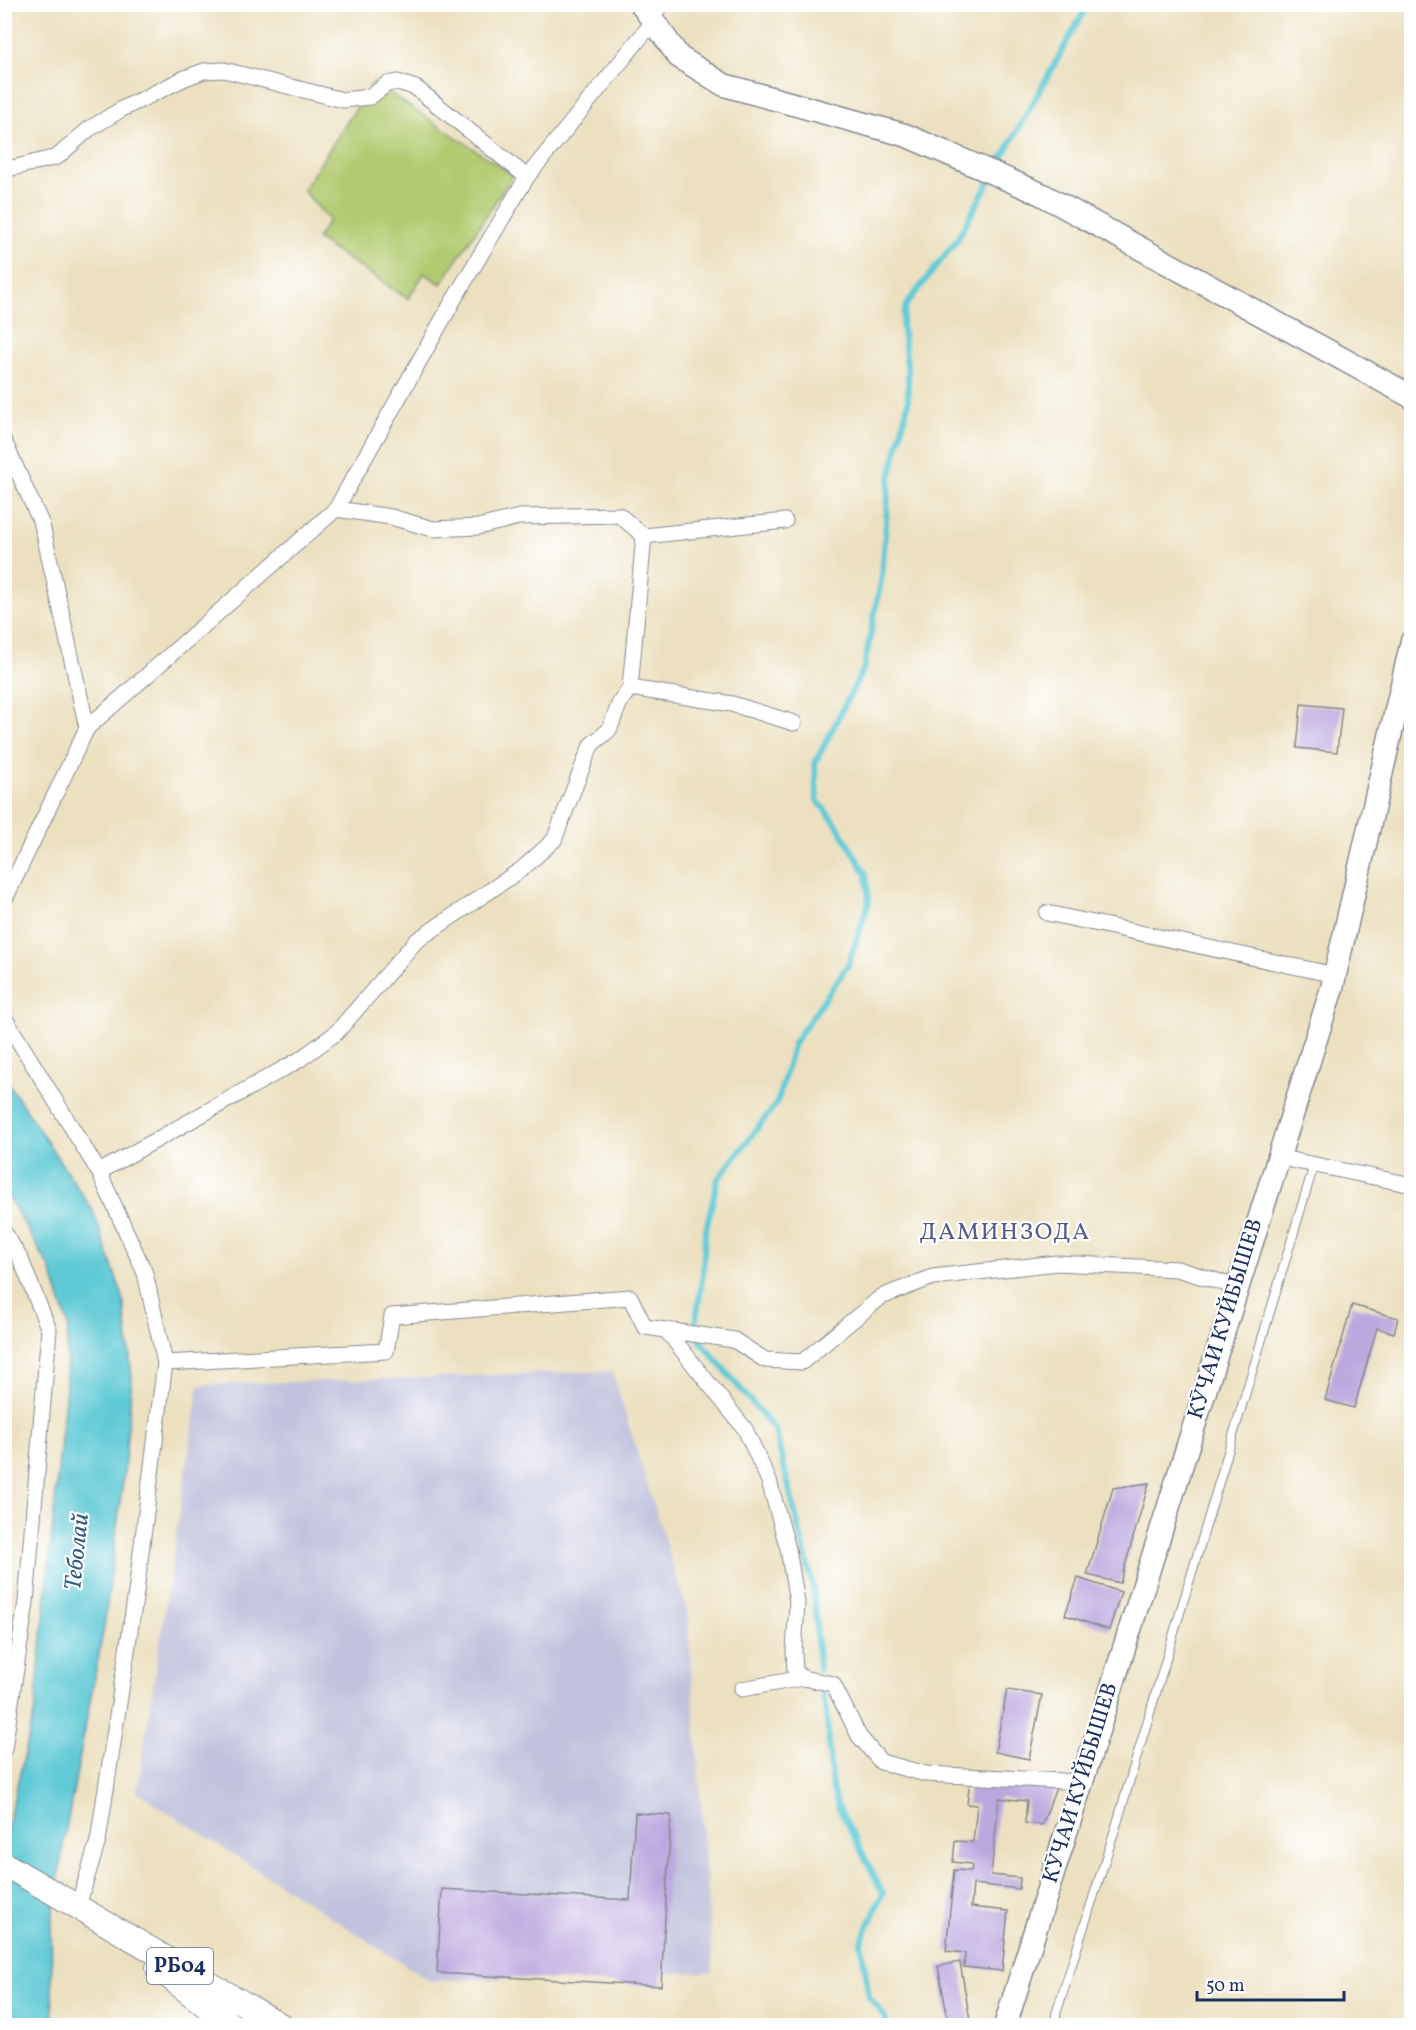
<svg xmlns="http://www.w3.org/2000/svg" width="1416" height="2030" viewBox="0 0 1416 2030" font-family="Vollkorn,serif">
<style>
.industrial{fill:#c1c2dd}
.green{fill:#b2cb71;stroke:#667d68;stroke-width:1.5}
.water{fill:#5ec9d6;stroke:#3c7c9a;stroke-width:1.5}
.lines{fill:none;stroke-linecap:round;stroke-linejoin:round}
.stream{stroke:#5ec9d6;stroke-width:6}
.building{fill:#bca7df}
.lane-casing{stroke:#84888f;stroke-width:10}
.street-casing{stroke:#84888f;stroke-width:17}
.secondary-casing{stroke:#84888f;stroke-width:25}
.primary-casing{stroke:#84888f;stroke-width:26}
.path{stroke:#84888f;stroke-width:4;stroke-dasharray:1.5 4.5;stroke-linecap:butt}
.lane{stroke:#fff;stroke-width:8}
.street{stroke:#fff;stroke-width:15}
.secondary{stroke:#fff;stroke-width:22}
.primary{stroke:#fff;stroke-width:24}
.labels{text-anchor:middle;dominant-baseline:central;stroke-width:4.5;stroke-linejoin:round;paint-order:stroke}
.shield{fill:#fff;stroke:#5f6d8e;stroke-width:1.5}
.shield-label{font-size:21px;font-weight:bold;fill:#1b2f5e}
.street-label{font-size:22px;fill:#1b2f5e;stroke:#fff}
.neighbourhood-label{font-size:24px;letter-spacing:1.5px;fill:#53598b;stroke:#fff}
.water-label{font-size:24px;font-style:italic;fill:#2f5d82;stroke:#fff}
</style>
<rect width="100%" height="100%" fill="#fff"/>
<filter id="ink" filterUnits="userSpaceOnUse"><feTurbulence type="fractalNoise" baseFrequency=".0167" numOctaves="2"/><feDisplacementMap in="SourceGraphic" scale="12" xChannelSelector="R" yChannelSelector="G"/><feConvolveMatrix kernelMatrix="1 2 1 2 8 2 1 2 1" color-interpolation-filters="sRGB"/></filter>
<filter id="wash" filterUnits="userSpaceOnUse"><feTurbulence type="fractalNoise" baseFrequency=".008" numOctaves="4" result="noise"/><feDisplacementMap in="SourceGraphic" scale="24" xChannelSelector="R" yChannelSelector="G"/><feGaussianBlur stdDeviation="1.35" result="paint"/><feColorMatrix in="noise" values="0 0 0 0 0 0 0 0 0 0 0 0 0 0 0 0 0 1.4 0 .05"/><feComposite in="paint" operator="in"/></filter>
<g filter="url(#wash)">
<rect width="100%" height="100%" fill="#ece0c0"/>
<path class="industrial" d="M612 1371 687 1611 713 1972 430 1981 137 1792 199 1385Z"/>
<path class="green" d="M373 82 513 175 441 284 424 273 408 299 317 239 329 220 303 190Z"/>
<path class="water" d="M4 1077 93 1211 123 1297 132 1377 124 1473 104 1627 64 1840 51 1927 53 2025H5L4 1840 35 1710 66 1387 68 1324 50 1268 5 1191Z"/>
<g class="lines">
<path class="stream" d="M996 169 1088 4
M819 1670 814 1591 775 1430 702 1343 695 1326 703 1273 705 1233 718 1179 777 1103 794 1043 848 965 869 902 866 874 837 825 817 800 815 763 864 668 882 576 889 482 908 404V373L902 324 906 305 957 240 991 178
M823 1692 827 1721 832 1788 838 1806 883 1893 861 1942 869 1997 885 2017 887 2026"/>
</g>
<g id="blocks">
<path class="building" d="M1301 704 1342 708 1337 752 1297 748Z
M1352 1305 1398 1318 1394 1333 1377 1328 1354 1408 1325 1400Z
M1149 1483 1120 1583 1087 1575 1113 1488Z
M1078 1578 1121 1592 1109 1630 1065 1615Z
M1007 1690 1042 1695 1029 1759 995 1752Z
M970 1780 1056 1788 1042 1825 1025 1823 1027 1801 999 1798 991 1875 1020 1878 1019 1889 973 1884 971 1907 1008 1911 1002 1971 964 1967 965 1953 946 1951 954 1870 971 1871 972 1864 953 1862 955 1841 973 1842 977 1805 967 1804Z
M635 1813 671 1815 661 1986 437 1973 442 1889 630 1900Z
M960 1962 971 2026H949L938 1966Z"/>
</g>
</g>
<g filter="url(#ink)">
<use href="#blocks" fill-opacity="0" stroke="#84888f" stroke-width="1.5"/>
<g class="lines">
<defs>
<path id="lane" d="M655 18 666 4
M1056 2026V2014L1117 1823 1314 1165"/>
<path id="street" d="M4 170 57 157 89 129 122 109 185 78 204 71 224 70 343 100 370 97 387 84 398 82 416 88 527 177
M4 441 42 525 87 728 4 901
M336 509 391 517 433 529 478 527 519 517 619 515 644 536 785 521
M630 688 732 704 794 723
M87 728 336 509 453 301 527 177 653 22
M1047 913 1335 975
M4 1017 99 1172 145 1273 165 1363 136 1592 98 1841 78 1906
M1277 1157 1412 1185
M99 1172 299 1060 336 1033 416 941 522 869 554 840 591 745 609 730 620 702 630 688 644 536
M4 1232 21 1260 49 1330 26 1602 4 1749
M666 1330 745 1429 769 1481 788 1549 797 1602 794 1652 795 1672 803 1678 833 1684 859 1736 881 1762 926 1774 1081 1782
M165 1363 386 1351 392 1316 630 1297 645 1327 734 1340 765 1360 802 1362 881 1297 933 1277 1057 1263 1177 1269 1237 1287
M742 1689 803 1678"/>
<path id="secondary" d="M641 4 679 57 724 85 905 135 1041 194 1412 397
M1005 2026 1332 988 1412 641"/>
<path id="primary" d="M4 1864 282 2026
M158 1968 232 2026"/>
</defs>
<use href="#lane" class="lane-casing"/>
<use href="#street" class="street-casing"/>
<use href="#secondary" class="secondary-casing"/>
<use href="#primary" class="primary-casing"/>
<path class="path" d="M4 1069 14 1063"/>
<use href="#lane" class="lane"/>
<use href="#street" class="street"/>
<use href="#secondary" class="secondary"/>
<use href="#primary" class="primary"/>
</g>
</g>
<g class="labels">
<rect class="shield" x="147" y="1948" width="66" height="36" rx="4.5"/>
<g class="shield-label">
<text x="180" y="1966">РБ04</text>
</g>
<g class="street-label">
<text transform="translate(1226 1319) rotate(-73)">КӮЧАИ КУЙБЫШЕВ</text>
<text transform="translate(1081 1783) rotate(-73)">КӮЧАИ КУЙБЫШЕВ</text>
</g>
<g class="neighbourhood-label">
<text x="1005" y="1233">ДАМИНЗОДА</text>
</g>
<g class="water-label">
<text transform="translate(78 1552) rotate(-84)">Теболай</text>
</g>
</g>
<rect width="1416" height="2030" fill="none" stroke="#fff" stroke-width="24"/>
<path d="M1197 1991v9h147v-9" fill="none" stroke="#1b2f5e" stroke-width="3"/>
<text x="1206" y="1991" font-size="18" fill="#1b2f5e" stroke="#ffffff" stroke-width="4.5" paint-order="stroke">50 m</text>
</svg>
